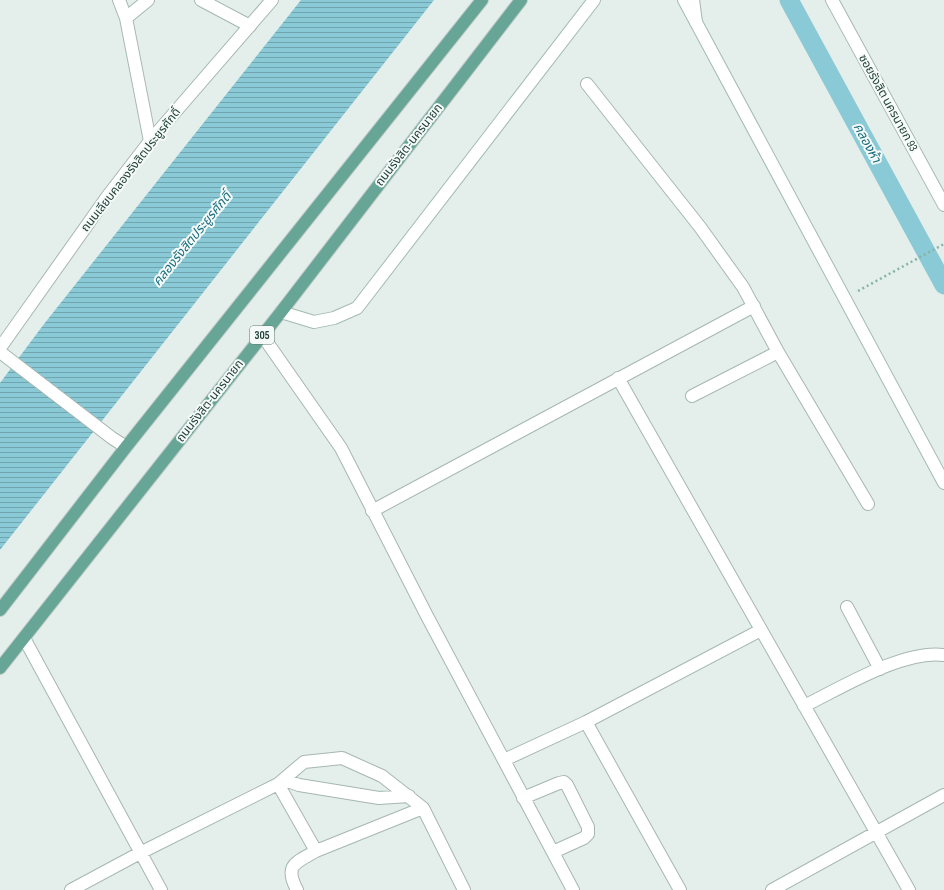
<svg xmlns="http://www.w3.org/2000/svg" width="944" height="890" viewBox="0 0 944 890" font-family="'Sofia Sans Condensed','Noto Sans Thai',sans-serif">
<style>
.water{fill:url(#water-rules)}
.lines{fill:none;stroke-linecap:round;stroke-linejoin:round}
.canal{stroke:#8ac9d6;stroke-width:19}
.minor-casing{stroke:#a6b7b1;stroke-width:14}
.tertiary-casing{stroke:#a6b7b1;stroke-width:14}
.secondary-casing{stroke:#a2bbb2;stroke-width:14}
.primary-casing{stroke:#c1cac8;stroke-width:14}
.path{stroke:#83b4a5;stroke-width:2.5;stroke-dasharray:2 3;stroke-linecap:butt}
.minor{stroke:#fff;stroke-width:12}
.tertiary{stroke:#fff;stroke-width:12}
.secondary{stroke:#fff;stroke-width:12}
.primary{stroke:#67a697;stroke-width:12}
.labels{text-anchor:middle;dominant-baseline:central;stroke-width:4;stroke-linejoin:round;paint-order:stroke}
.shield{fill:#f5faf8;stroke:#617872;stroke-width:1}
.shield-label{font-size:11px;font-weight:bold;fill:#224139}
.street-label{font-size:12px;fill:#224139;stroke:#f5faf8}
.water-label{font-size:13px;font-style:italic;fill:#186e81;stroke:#f5faf8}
</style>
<defs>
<pattern id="water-rules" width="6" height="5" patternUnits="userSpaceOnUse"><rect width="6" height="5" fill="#8ac9d6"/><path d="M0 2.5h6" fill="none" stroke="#70a5af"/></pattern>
</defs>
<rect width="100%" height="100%" fill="#e4eeea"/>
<path class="water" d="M301 0H434L0 550V383L44 324Z"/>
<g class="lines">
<path class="canal" d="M789 0 944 285"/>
<defs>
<path id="minor" d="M119 0 126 18 150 141
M201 0 250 26
M693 0 696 22
M832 0 944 205
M126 18 148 0
M587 84 700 227 743 287 778 352 868 504
M262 335 341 448 427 616 573 890
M0 352 112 438 126 447
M618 378 909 890
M692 396 778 352
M372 511 754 306
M847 607 880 669
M24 638 161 890
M804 706C841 688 904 649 944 655
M586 722 761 630
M504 760 586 722 680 890
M285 780 299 785 379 798 409 796
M278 784 316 851C295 863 284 865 297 890
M523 798 559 783 564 782 567 785 588 827V834L584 838 553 852
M316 851 423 808
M71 890 140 853 278 784 304 762 342 758 382 776 423 808 464 890
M772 890 944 795"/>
<path id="tertiary" d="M0 348 107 197 150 141 272 0"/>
<path id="secondary" d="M684 0 944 483
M281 312 314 322 334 318 357 308 594 0"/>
<path id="primary" d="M0 610 126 447 482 0
M0 668 281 312 521 0"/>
</defs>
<use href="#minor" class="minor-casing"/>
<use href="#tertiary" class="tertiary-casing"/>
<use href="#secondary" class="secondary-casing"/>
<use href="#primary" class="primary-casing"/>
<path class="path" d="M858 291 944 244"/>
<use href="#minor" class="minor"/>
<use href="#tertiary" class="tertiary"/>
<use href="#secondary" class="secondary"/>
<use href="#primary" class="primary"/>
</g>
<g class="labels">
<rect class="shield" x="250" y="326" width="24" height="18" rx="3"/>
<g class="shield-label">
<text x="262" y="335">305</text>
</g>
<g class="street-label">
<text transform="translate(888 103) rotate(61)">ซอยรังสิต นครนายก 93</text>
<text transform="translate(409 145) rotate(-52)">ถนนรังสิต-นครนายก</text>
<text transform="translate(131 170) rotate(-52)">ถนนเลียบคลองรังสิตประยูรศักดิ์</text>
<text transform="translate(210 401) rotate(-52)">ถนนรังสิต-นครนายก</text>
</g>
<g class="water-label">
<text transform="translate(867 143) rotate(61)">คลองห้า</text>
<text transform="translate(192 239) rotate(-51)">คลองรังสิตประยูรศักดิ์</text>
</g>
</g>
</svg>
